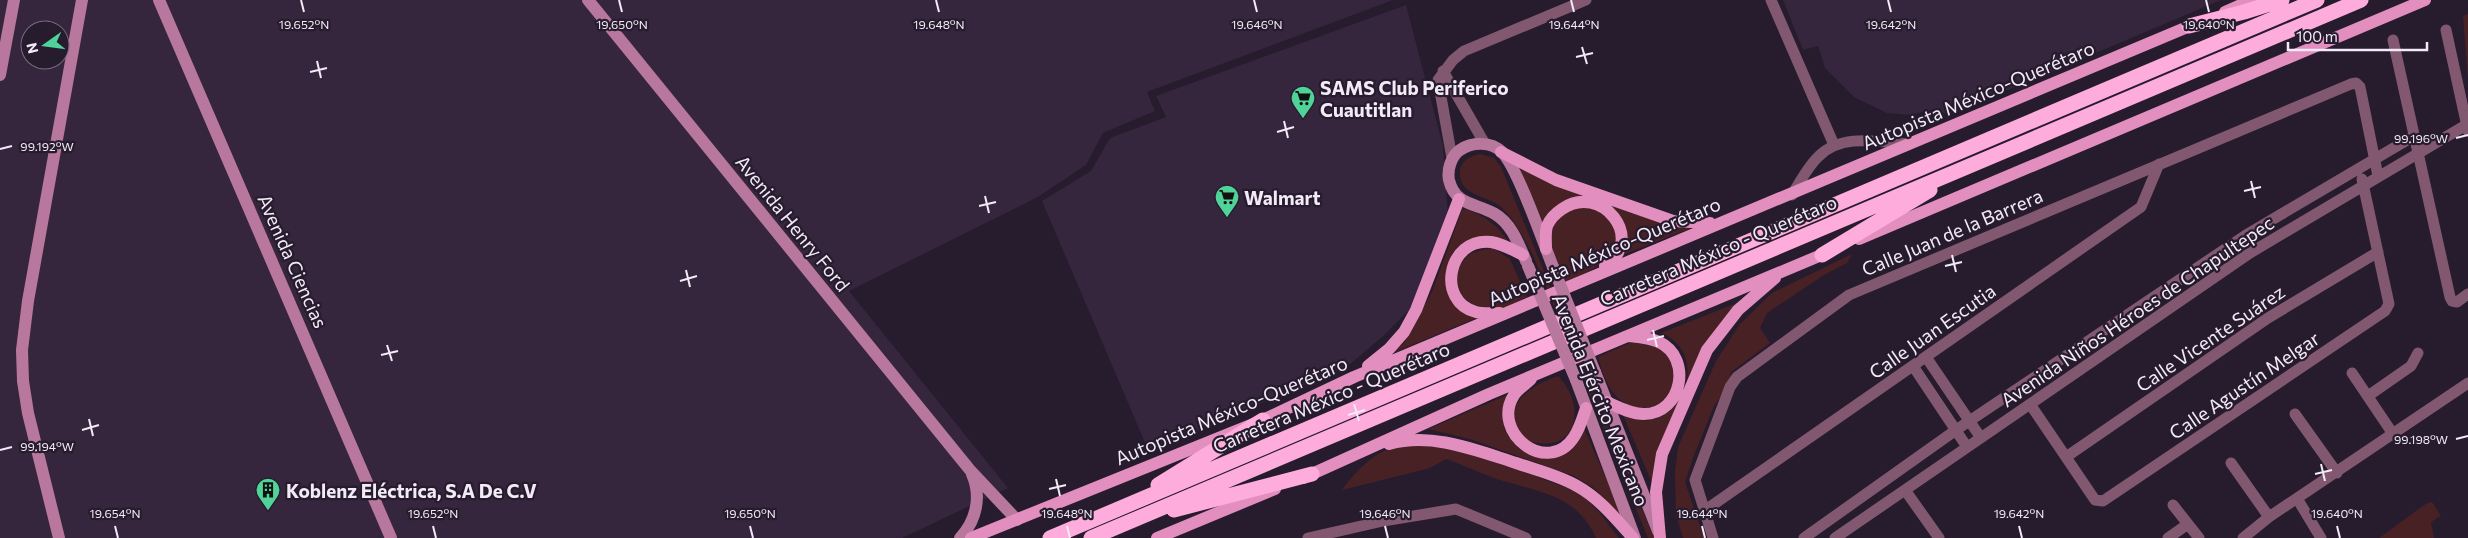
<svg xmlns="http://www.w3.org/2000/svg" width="2468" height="538" viewBox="0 0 2468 538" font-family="Commissioner,sans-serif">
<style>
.built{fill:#35253d;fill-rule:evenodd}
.green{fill:#482125}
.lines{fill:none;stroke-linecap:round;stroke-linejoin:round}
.street{stroke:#81586f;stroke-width:11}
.secondary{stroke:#b8779c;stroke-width:12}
.primary{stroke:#e28ebf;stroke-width:12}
.highway{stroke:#feacdb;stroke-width:15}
.secondary-bridge{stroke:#b8779c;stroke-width:12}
.ticks{fill:none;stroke:#f2eaf6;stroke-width:2}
.labels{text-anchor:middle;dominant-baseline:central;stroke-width:4.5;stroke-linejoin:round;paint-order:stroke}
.poi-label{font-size:19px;font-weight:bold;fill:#f2eaf6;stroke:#271b2e;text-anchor:start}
.street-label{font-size:19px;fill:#f2eaf6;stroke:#271b2e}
.ticks-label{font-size:12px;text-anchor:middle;fill:#f2eaf6;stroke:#271b2e;stroke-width:4.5;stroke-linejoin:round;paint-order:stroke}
</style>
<rect width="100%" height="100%" fill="#271b2e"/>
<path class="built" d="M0 0H1393L1147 92 1155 111 1103 133 1086 165 1038 197 849 291 1008 488 902 538H0ZM30 30H60V60H30Z
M1783 0H2221L1949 115 1934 109 1911 115 1887 113 1854 97 1825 68 1818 46 1803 50Z
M1406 5 1443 146 1448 216 1417 302 1382 337 1348 366 1149 452 1042 201 1091 171 1110 138 1166 117 1156 96Z"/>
<path class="green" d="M2468 14V81L2463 16Z
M1480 154 1494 158 1501 167 1654 538H1648L1533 255C1523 237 1516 221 1501 207 1488 195 1457 196 1460 170 1462 160 1471 156 1480 154Z
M1513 162 1691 228 1625 254C1630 228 1623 210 1597 201 1589 198 1580 195 1571 198 1558 203 1550 215 1542 224Z
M1573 207H1596C1601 211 1610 217 1614 223 1631 257 1588 271 1566 282 1559 266 1545 242 1553 226 1557 218 1567 212 1573 207Z
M1466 209C1485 216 1499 226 1509 243 1496 244 1476 241 1463 245 1436 254 1448 304 1466 315 1470 317 1477 316 1481 316L1388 355 1404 343 1432 292 1462 210Z
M1493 248 1510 259 1527 297C1519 301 1510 307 1502 308 1478 310 1454 301 1458 273 1459 265 1464 258 1470 254 1478 250 1485 250 1493 248Z
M1852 254 1847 263 1824 275 1767 313 1760 328 1770 343 1731 372 1728 386 1714 406 1693 458 1685 482 1704 538H1683L1676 515 1675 472 1678 447 1716 361 1740 324 1772 293Z
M1737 303 1672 422 1656 492 1623 415C1679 443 1715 354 1661 333Z
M1632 342 1658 346C1664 353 1671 359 1675 368 1687 399 1641 424 1615 395 1606 385 1602 370 1598 357Z
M1558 376C1588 406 1577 456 1528 441 1496 408 1527 387 1558 376Z
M1512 393C1508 403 1500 415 1504 427 1517 465 1575 471 1584 428L1624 520 1594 488 1574 476 1470 439 1428 429Z
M1394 446H1446L1527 473 1580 493 1599 512 1619 538H1596C1577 494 1537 492 1497 479 1480 473 1463 465 1446 459L1430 468 1342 490C1356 470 1372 455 1394 446Z
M2432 502 2441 516 2431 522 2434 538H2379L2427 503Z"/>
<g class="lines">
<path class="street" d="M1771 0 1834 145
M2446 30 2468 131
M2393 40 2450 297 2452 301 2457 302 2468 294
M1443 71 1485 144
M1452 158 1438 80 1453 60 1464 51 1586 0
M1792 195C1800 182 1808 166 1819 156 1842 133 1879 142 1909 144
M1926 357 1981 438
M1913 366 1967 447
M2352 373 2393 434
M2368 396 2411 366 2418 353
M2030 404 2095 500 2103 501 2385 311 2389 304 2362 179
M2295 414 2337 473
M2066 457 2268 318 2378 252
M2231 463 2269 517
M1905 490 1939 538
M2298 500 2321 538
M2173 505 2199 538
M1704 511 2141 207 2159 164
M1308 538 1383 521 1456 509 1526 538
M1713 538 1695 480 1730 387 1737 377 1849 295 2351 84 2356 83 2360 87 2378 176
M1804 538 1956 430 2246 235 2414 136
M1835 538 2250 253 2466 125
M2168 538 2188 524
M2243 538 2269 517 2468 383"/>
<path class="secondary" d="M159 0 391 538
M588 0 970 470 1017 520
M0 75 14 0
M1526 261C1519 245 1512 224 1495 214 1477 203 1455 206 1449 180 1447 170 1451 156 1460 150 1472 142 1491 141 1502 152 1518 169 1543 242 1553 267
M1595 372 1658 531
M1576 380 1635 538
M59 538 28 413 23 381 22 350 28 301 82 0
M960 538C976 521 982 497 972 474"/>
<path class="primary" d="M2225 12 2252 0
M1501 152 1556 180 1673 221 1710 223
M1859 239 2425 0
M1546 249C1546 242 1545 232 1547 226 1550 219 1556 213 1562 209 1601 182 1647 239 1605 266
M1500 313C1492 313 1483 314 1476 312 1436 302 1447 237 1491 242 1503 244 1513 250 1523 255
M1368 366 1389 349 1404 332 1416 310 1459 199
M1531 379C1526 384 1518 389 1514 395 1490 433 1548 477 1574 437 1580 428 1583 417 1586 408
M1607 402C1618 407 1631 414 1644 414 1682 414 1693 358 1659 342 1650 338 1638 337 1629 336
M1389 444C1432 432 1475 450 1516 463 1536 470 1558 475 1577 486 1599 498 1616 519 1633 538
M1303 478 1489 394 1831 251
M971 538 1263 420 1354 377 2197 23
M1157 538 1275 489
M1660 538 1656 492 1662 454 1707 350 1738 310 1775 278"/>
<path class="highway" d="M2189 26 2244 12 2282 0
M1822 255 1930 190
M1158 485 1263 420
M1174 510 1312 474
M1050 538 2317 0
M1091 538 2361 0"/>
<path class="secondary-bridge" d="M1528 266 1576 380
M1553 267 1595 372"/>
</g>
<path class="ticks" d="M301 0 304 12M619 0 622 12M936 0 939 12M1254 0 1257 12M1571 0 1574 12M1888 0 1891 12M2206 0 2209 12M1582 47 1587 64M1576 57 1593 53M317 61 321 78M310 72 327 68M1284 121 1288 138M1277 132 1294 127M2456 138 2468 135M0 149 12 146M2251 181 2255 198M2244 191 2261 187M985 196 989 213M979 206 996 202M1952 255 1956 272M1945 266 1962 262M686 270 690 287M680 281 697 276M1653 330 1657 347M1647 340 1664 336M387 345 392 361M381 355 398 351M1354 404 1359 421M1348 415 1365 410M89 419 93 436M82 430 99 425M2456 439 2468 436M0 450 12 447M2321 464 2325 481M2315 474 2332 470M1056 479 1060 496M1049 489 1066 485M115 526 118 538M433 526 436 538M750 526 753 538M1067 526 1070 538M1385 526 1388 538M1702 526 1705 538M2019 526 2022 538M2337 526 2340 538"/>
<defs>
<symbol id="supermarket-pin" viewBox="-11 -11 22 30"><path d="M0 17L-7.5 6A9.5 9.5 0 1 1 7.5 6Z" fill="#50d398" stroke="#271b2e"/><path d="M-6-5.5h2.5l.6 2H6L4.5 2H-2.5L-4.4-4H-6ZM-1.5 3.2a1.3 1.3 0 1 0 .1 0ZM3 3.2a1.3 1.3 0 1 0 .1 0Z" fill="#111"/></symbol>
<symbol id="building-pin" viewBox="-11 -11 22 30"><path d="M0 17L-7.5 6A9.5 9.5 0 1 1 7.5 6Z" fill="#50d398" stroke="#271b2e"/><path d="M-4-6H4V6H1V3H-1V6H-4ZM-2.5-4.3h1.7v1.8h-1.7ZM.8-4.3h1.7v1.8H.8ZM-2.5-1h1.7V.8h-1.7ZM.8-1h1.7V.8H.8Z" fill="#111"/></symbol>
</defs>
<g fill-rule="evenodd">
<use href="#supermarket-pin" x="1289" y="84" width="28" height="38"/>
<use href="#supermarket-pin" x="1213" y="183" width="28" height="38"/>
<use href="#building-pin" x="254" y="476" width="28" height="38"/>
</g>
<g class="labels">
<g class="poi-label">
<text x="1320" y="87">SAMS Club Periferico<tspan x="1320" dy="22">Cuautitlan</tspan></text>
<text x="1244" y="197">Walmart</text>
<text x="286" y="490">Koblenz Eléctrica, S.A De C.V</text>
</g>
<g class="street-label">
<text transform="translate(1978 95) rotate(-23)">Autopista México-Querétaro</text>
<text transform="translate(793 223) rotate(51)">Avenida Henry Ford</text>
<text transform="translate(1952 232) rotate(-23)">Calle Juan de la Barrera</text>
<text transform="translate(1718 250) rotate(-23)">Carretera México - Querétaro</text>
<text transform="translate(1604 251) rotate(-23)">Autopista México-Querétaro</text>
<text transform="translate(293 261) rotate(66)">Avenida Ciencias</text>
<text transform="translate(2137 311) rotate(-34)">Avenida Niños Héroes de Chapultepec</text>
<text transform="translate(1932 331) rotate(-35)">Calle Juan Escutia</text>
<text transform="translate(2210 338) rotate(-34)">Calle Vicente Suárez</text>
<text transform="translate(2244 385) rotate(-34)">Calle Agustín Melgar</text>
<text transform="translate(1331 397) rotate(-23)">Carretera México - Querétaro</text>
<text transform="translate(1601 400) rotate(68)">Avenida Ejército Mexicano</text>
<text transform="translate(1231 410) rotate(-23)">Autopista México-Querétaro</text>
</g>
</g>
<g class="ticks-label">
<text x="304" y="29">19.652°N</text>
<text x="622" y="29">19.650°N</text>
<text x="939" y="29">19.648°N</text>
<text x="1257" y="29">19.646°N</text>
<text x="1574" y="29">19.644°N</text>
<text x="1891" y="29">19.642°N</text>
<text x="2209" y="29">19.640°N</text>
<text x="2421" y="143">99.196°W</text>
<text x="47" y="151">99.192°W</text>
<text x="2421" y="444">99.198°W</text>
<text x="47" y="451">99.194°W</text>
<text x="115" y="518">19.654°N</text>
<text x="433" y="518">19.652°N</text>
<text x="750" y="518">19.650°N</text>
<text x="1067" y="518">19.648°N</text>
<text x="1385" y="518">19.646°N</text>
<text x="1702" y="518">19.644°N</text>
<text x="2019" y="518">19.642°N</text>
<text x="2337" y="518">19.640°N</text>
</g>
<g transform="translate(45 45) rotate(256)"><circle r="24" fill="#271b2e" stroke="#786e7e"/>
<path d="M0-4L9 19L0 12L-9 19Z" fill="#50d398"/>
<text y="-8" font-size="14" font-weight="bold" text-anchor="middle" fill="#f2eaf6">N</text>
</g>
<path d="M2288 42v8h139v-8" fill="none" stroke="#f2eaf6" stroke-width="2.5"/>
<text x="2296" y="42" font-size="15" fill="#f2eaf6" stroke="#271b2e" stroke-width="4" paint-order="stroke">100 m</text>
</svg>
